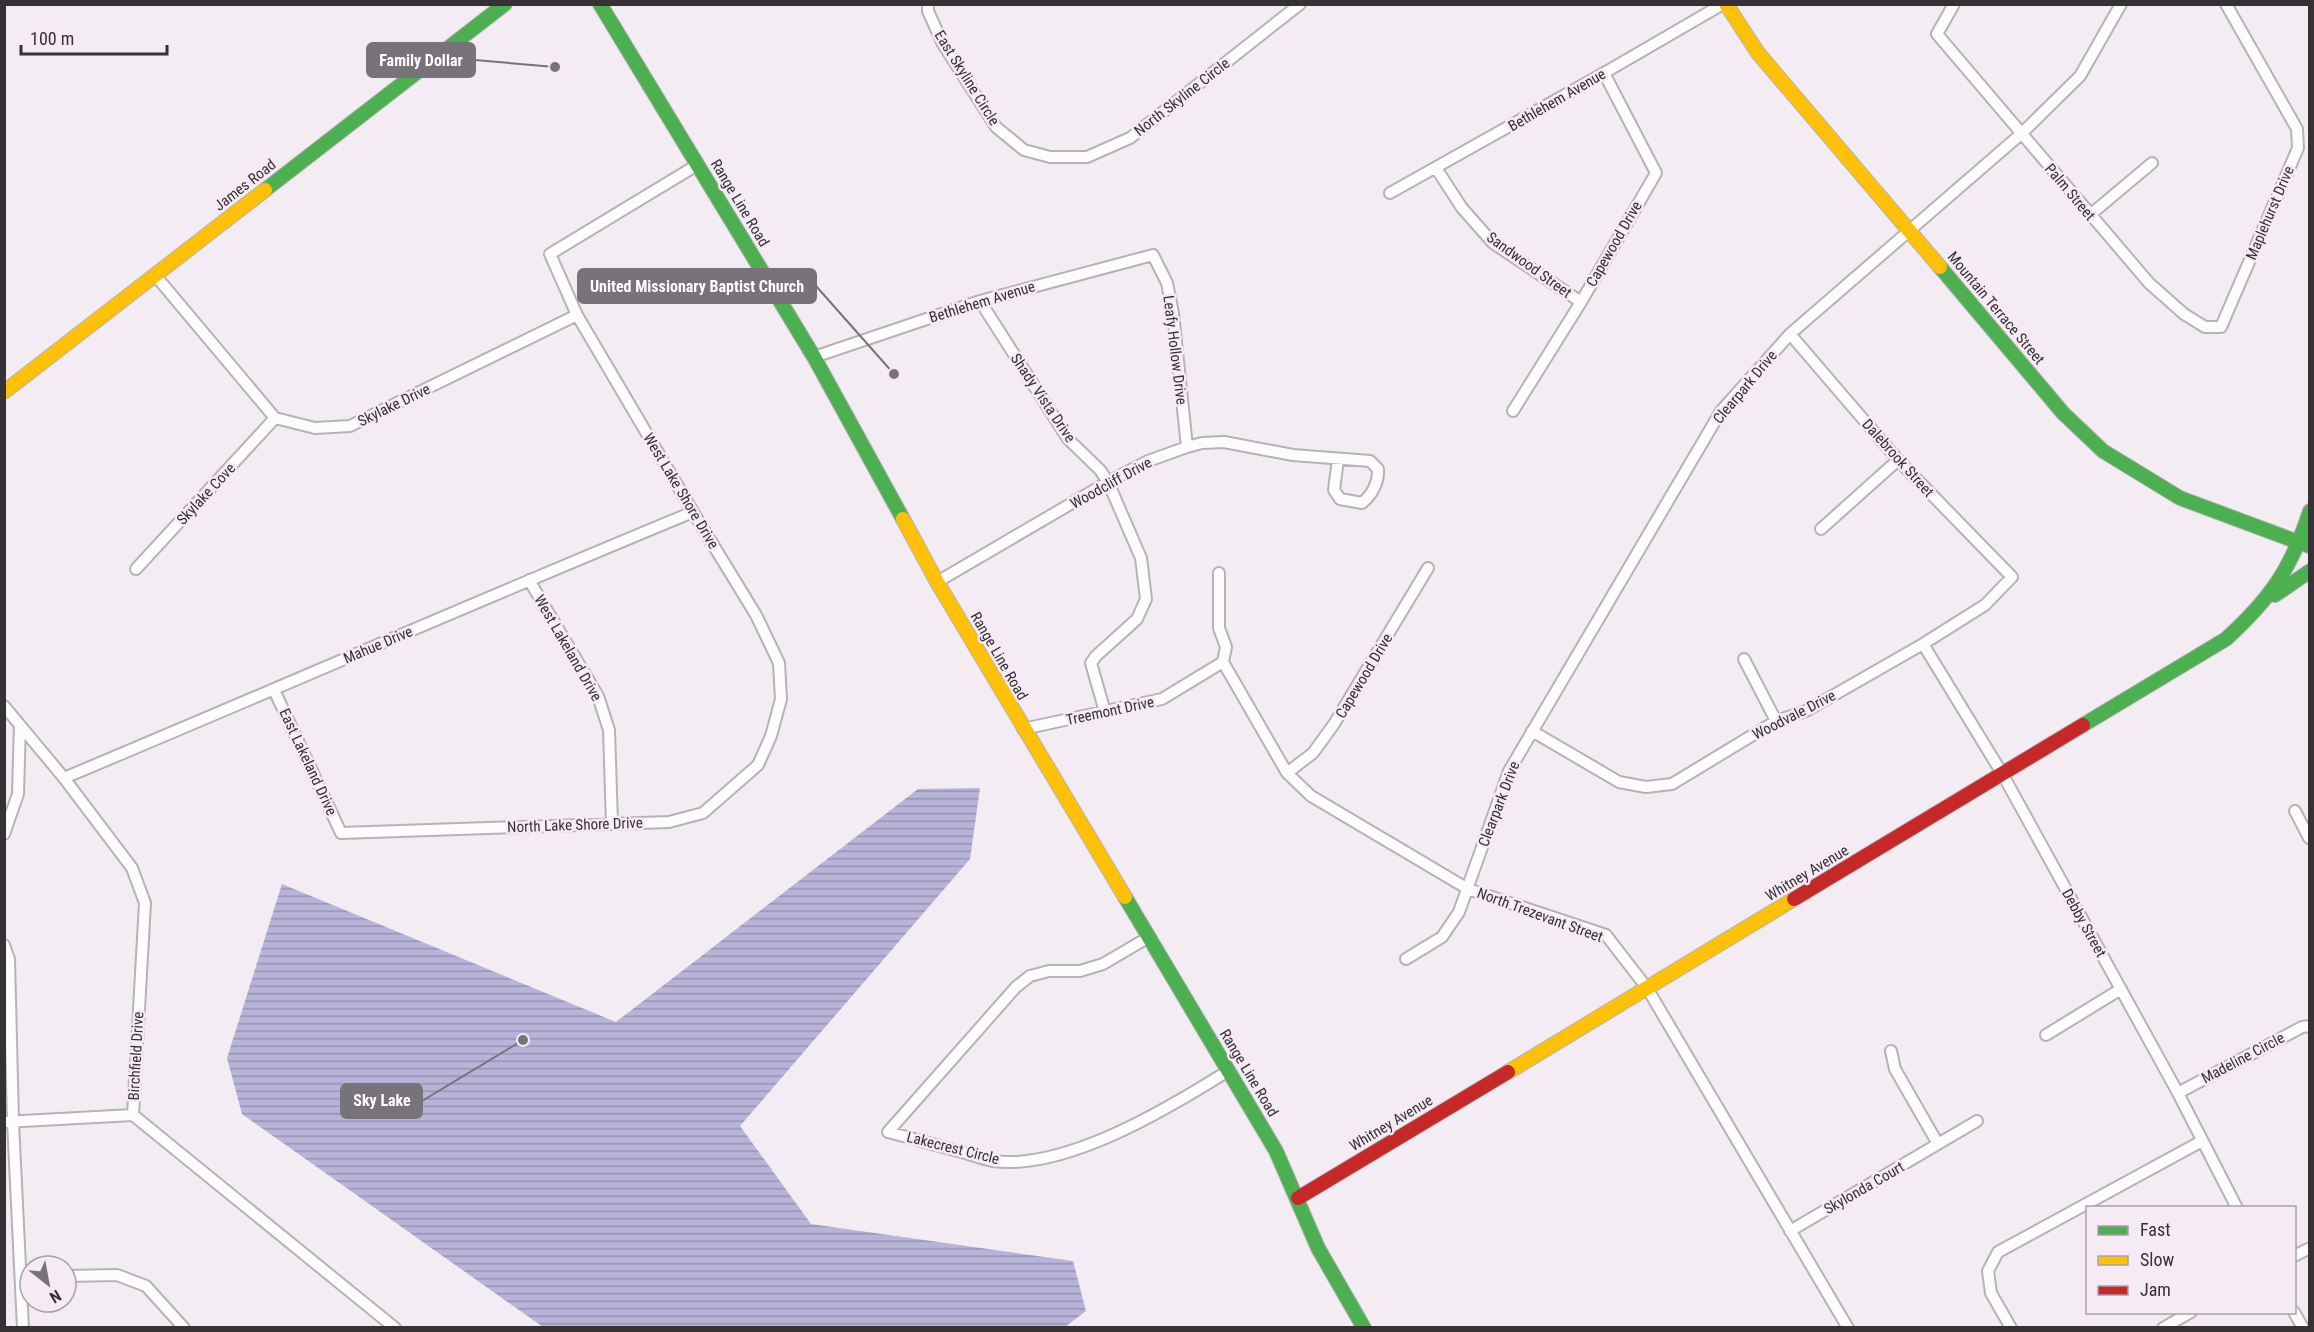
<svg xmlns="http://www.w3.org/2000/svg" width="2314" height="1332" viewBox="0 0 2314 1332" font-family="'Roboto Condensed',sans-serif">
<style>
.water{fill:url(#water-rules)}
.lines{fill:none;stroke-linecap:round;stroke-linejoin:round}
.street-casing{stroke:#b7b2b7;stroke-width:14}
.fast-casing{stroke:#b7b2b7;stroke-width:16}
.slow-casing{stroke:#b7b2b7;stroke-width:16}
.jam-casing{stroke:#b7b2b7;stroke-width:16}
.street{stroke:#fdfcfd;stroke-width:10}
.fast{stroke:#4caf50;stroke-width:14}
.slow{stroke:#ffc107;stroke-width:14}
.jam{stroke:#c62828;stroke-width:14}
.labels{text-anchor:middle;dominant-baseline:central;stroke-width:5;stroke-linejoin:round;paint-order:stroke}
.street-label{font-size:15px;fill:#353135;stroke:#f6eaf5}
.leader{fill:none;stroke:#787378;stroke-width:2}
.callout-dot{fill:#787378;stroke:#f6eaf5;stroke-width:2}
.callout{fill:#787378;stroke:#787378;stroke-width:2}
.callout-label{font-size:16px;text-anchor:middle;font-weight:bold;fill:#fff}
</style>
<defs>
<pattern id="water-rules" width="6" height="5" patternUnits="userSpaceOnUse" patternTransform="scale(1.5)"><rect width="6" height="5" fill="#b8b3d9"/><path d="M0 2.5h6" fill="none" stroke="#9692b1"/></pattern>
</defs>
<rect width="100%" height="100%" fill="#f3edf3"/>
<path class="water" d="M980 788 970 859 740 1126 811 1224 1073 1261 1086 1311 1065 1327H543L242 1114 227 1058 282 884 616 1022 918 789Z"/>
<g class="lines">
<defs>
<path id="street" d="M928 4V11L943 44 996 127 1024 150 1050 157H1087L1130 138 1300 4
M1954 4 1937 34 2149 283 2184 314 2205 327H2221L2298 148 2297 129 2226 4
M1436 168 1462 208 1493 243 1581 302
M1390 193 1604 73 1723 4
M2090 215 2152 163
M155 275 275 418 315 428 350 426 577 315
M980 301 1068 439 1100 470 1108 482 1141 558 1146 599 1137 619 1096 656 1091 663 1105 712
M814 357 980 301 1153 255 1167 283 1173 313 1187 447
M1513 411 1581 302 1656 173 1604 73
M1821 529 1898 460
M136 569 275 418
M1219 573V628L1226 647 1223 662
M529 580 598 696 609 730 612 824
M937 582 1108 482 1148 461 1187 447 1202 443 1224 442 1293 455 1370 461 1378 469C1379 482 1372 495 1362 503L1340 499 1334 490 1338 459
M1923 644 2003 775 2178 1093 2237 1208
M1744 659 1776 721
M1223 662 1287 773 1311 796 1468 889 1606 935 1647 988 1848 1328
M274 690 341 833 669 822 703 813 758 765 771 736 781 699 779 663 756 615 693 512 577 315 550 254 697 165
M4 706 64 778 132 868 145 903 133 1115
M1023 729 1162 699 1223 662
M1532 731 1619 782 1646 787 1672 784 1776 721 1806 711 1923 644 1985 605 2012 577 1898 460 1790 334
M1287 773 1313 753 1334 724 1428 568
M64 778C274 690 482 599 693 512
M2295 811 2309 838
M4 834 18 794 20 725
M1149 937 1103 964 1080 971H1049L1030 976 1016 987 888 1132C911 1138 935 1145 958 1151 970 1154 982 1159 993 1161 1065 1171 1169 1108 1228 1071
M4 945 9 959 13 1122 23 1328
M1406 959 1442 937 1459 912 1509 771 1721 411 1790 334 2021 134 2080 76 2121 4
M2046 1035 2121 989
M1891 1051 1895 1069 1938 1144
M2178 1093 2302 1027 2310 1026
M133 1115 395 1328
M4 1122 133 1115
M1790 1231 1977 1121
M2294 1256 2310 1248
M66 1276 117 1275 146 1286 184 1328
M2294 1312 2303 1328
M2011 1328 1991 1293 1988 1271 1998 1252 2202 1141
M2163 1328 2191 1312"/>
<path id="fast" d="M600 4 814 357 903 519
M265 190 505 4
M1940 267 2063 413 2103 451 2180 498 2309 546
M2275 595 2310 571
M2083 725 2226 639C2271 598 2291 569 2310 511
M1125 897 1276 1151 1318 1248 1364 1328"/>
<path id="slow" d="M1726 4 1758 53 1940 267
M4 392 265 190
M903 519 937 582 1125 897
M1508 1072 1794 899"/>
<path id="jam" d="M1794 899 2083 725
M1298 1198 1508 1072"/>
</defs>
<use href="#street" class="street-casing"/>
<use href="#fast" class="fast-casing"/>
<use href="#slow" class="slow-casing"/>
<use href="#jam" class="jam-casing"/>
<use href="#street" class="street"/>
<use href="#fast" class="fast"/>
<use href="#slow" class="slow"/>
<use href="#jam" class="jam"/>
</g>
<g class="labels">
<g class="street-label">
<text transform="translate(967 78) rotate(58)">East Skyline Circle</text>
<text transform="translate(1182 97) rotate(-38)">North Skyline Circle</text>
<text transform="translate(1557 100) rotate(-30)">Bethlehem Avenue</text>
<text transform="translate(245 185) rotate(-38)">James Road</text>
<text transform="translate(2070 192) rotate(50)">Palm Street</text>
<text transform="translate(740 203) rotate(59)">Range Line Road</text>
<text transform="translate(2270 213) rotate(-67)">Maplehurst Drive</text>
<text transform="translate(1614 244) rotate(-60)">Capewood Drive</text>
<text transform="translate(1529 265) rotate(36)">Sandwood Street</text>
<text transform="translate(982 302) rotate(-17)">Bethlehem Avenue</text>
<text transform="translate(1996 308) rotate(50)">Mountain Terrace Street</text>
<text transform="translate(1175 350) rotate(83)">Leafy Hollow Drive</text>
<text transform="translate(1745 387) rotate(-50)">Clearpark Drive</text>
<text transform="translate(1043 398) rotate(56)">Shady Vista Drive</text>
<text transform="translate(394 405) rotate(-26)">Skylake Drive</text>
<text transform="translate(1898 458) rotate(48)">Dalebrook Street</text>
<text transform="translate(1111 483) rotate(-29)">Woodcliff Drive</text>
<text transform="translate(681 491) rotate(59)">West Lake Shore Drive</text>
<text transform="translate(206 494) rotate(-47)">Skylake Cove</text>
<text transform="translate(378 645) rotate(-23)">Mahue Drive</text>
<text transform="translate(568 648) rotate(60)">West Lakeland Drive</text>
<text transform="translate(999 656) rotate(60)">Range Line Road</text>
<text transform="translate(1364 676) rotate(-59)">Capewood Drive</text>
<text transform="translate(1110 711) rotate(-12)">Treemont Drive</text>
<text transform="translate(1794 715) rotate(-27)">Woodvale Drive</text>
<text transform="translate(308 762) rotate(65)">East Lakeland Drive</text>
<text transform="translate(1499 804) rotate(-69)">Clearpark Drive</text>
<text transform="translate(575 825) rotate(-2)">North Lake Shore Drive</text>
<text transform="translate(1807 873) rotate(-31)">Whitney Avenue</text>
<text transform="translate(1540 915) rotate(20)">North Trezevant Street</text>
<text transform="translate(2084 923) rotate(61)">Debby Street</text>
<text transform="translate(136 1056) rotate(-87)">Birchfield Drive</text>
<text transform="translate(2243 1058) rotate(-28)">Madeline Circle</text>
<text transform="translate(1249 1073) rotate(59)">Range Line Road</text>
<text transform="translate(1391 1123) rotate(-31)">Whitney Avenue</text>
<text transform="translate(953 1148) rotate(14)">Lakecrest Circle</text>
<text transform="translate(1864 1188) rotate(-30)">Skylonda Court</text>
</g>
</g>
<path class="leader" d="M555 67L475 60M894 374L816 286M523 1040L422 1101"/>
<g class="callout-dot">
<circle cx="555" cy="67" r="6"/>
<circle cx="894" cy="374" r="6"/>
<circle cx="523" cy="1040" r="6"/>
</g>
<g class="callout">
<rect x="367" y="43" width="108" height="34" rx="6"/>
<rect x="578" y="269" width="238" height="34" rx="6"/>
<rect x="341" y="1084" width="81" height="34" rx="6"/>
</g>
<g class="callout-label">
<text x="421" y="66">Family Dollar</text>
<text x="697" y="292">United Missionary Baptist Church</text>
<text x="382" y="1106">Sky Lake</text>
</g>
<rect width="2314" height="1332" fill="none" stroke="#353135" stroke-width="12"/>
<rect x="2086" y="1206" width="210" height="108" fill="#f6eaf5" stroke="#a9a0a8" stroke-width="1.5"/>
<rect x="2098" y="1226" width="30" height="9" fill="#4caf50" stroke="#a9a0a8" stroke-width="1.5"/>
<text x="2140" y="1236" font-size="18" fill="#353135">Fast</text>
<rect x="2098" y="1256" width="30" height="9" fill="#ffc107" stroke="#a9a0a8" stroke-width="1.5"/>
<text x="2140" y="1266" font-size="18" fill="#353135">Slow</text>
<rect x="2098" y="1286" width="30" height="9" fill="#c62828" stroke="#a9a0a8" stroke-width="1.5"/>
<text x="2140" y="1296" font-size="18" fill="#353135">Jam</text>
<g transform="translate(48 1284) rotate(149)"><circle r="28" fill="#f6eaf5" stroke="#a9a0a8" stroke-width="1.5"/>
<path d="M0-4.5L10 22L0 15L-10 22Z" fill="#787378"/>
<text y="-9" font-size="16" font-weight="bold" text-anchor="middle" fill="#353135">N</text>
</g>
<path d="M21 45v9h146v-9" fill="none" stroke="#353135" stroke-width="3"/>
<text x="30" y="45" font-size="18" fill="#353135" stroke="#f6eaf5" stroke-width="4.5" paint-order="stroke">100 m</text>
</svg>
